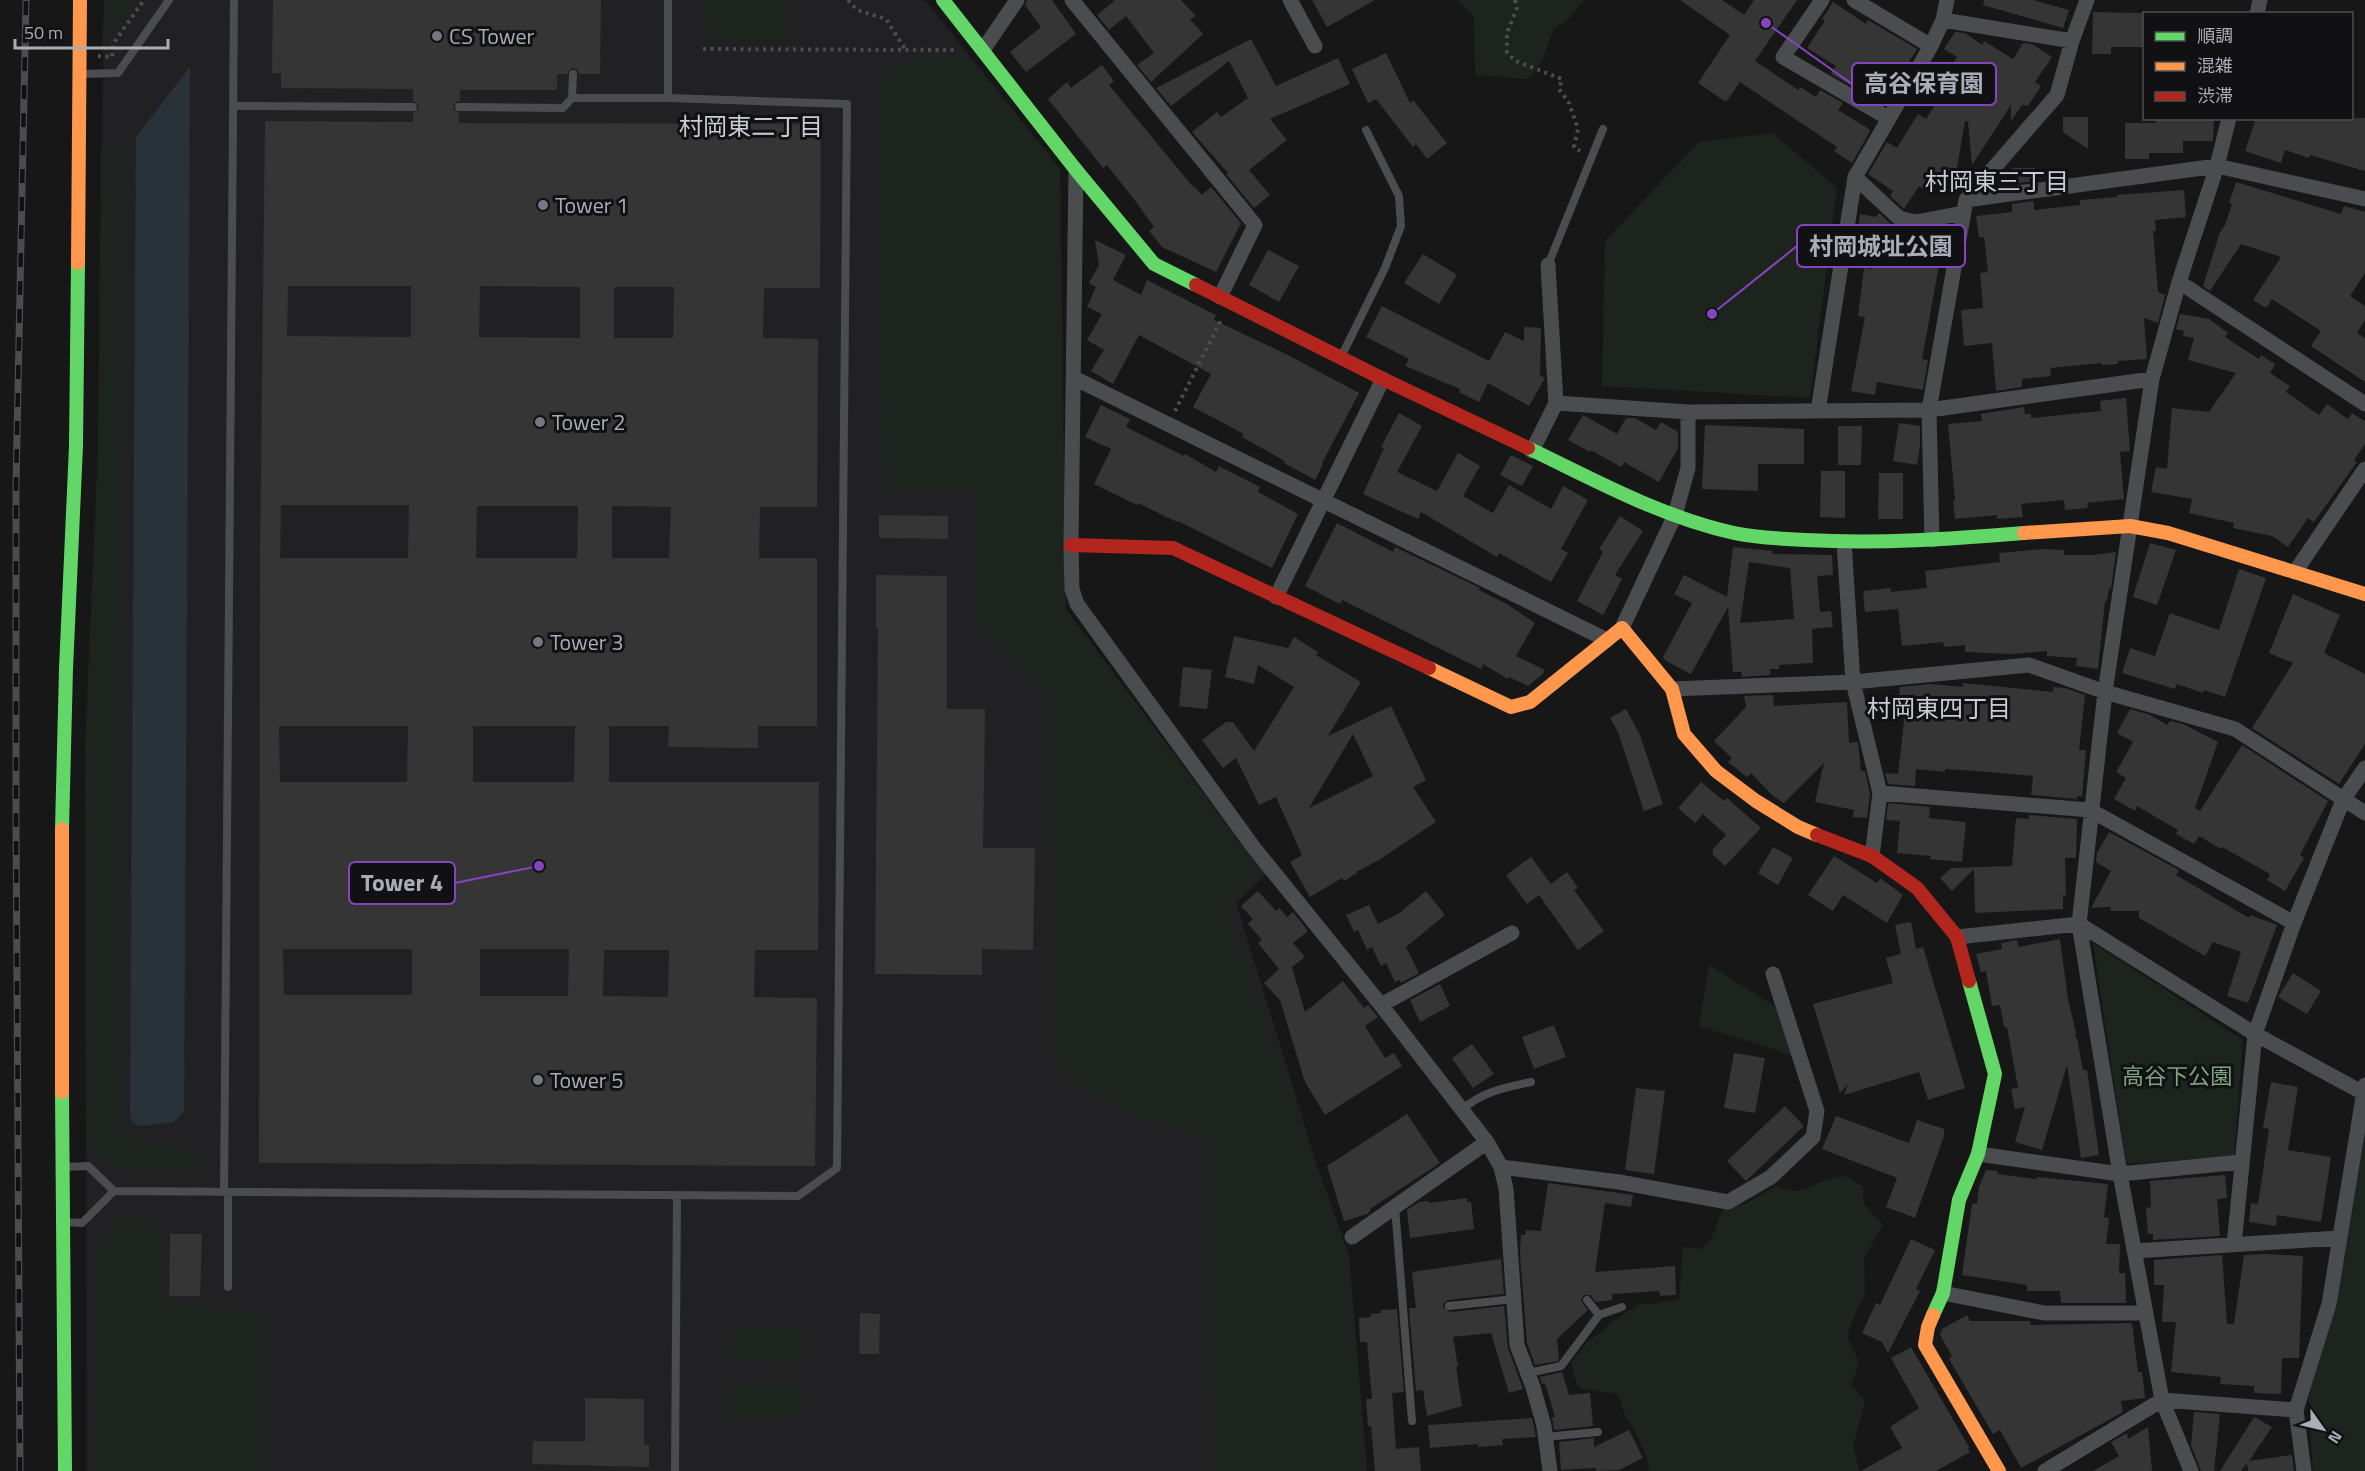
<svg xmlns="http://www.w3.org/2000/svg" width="2365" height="1471" viewBox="0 0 2365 1471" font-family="'Titillium Web','Noto Sans JP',sans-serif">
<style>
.built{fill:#212123}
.green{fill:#1d241e}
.water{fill:#2a3239}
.building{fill:#353536;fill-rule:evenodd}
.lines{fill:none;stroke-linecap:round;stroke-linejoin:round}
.path{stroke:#4d4e52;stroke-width:4;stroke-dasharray:3 4.5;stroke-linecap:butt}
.lane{stroke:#4b4c50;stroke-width:8}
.street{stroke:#4b4c50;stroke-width:15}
.fast{stroke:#63d668;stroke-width:14}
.slow{stroke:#ff974d;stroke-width:14}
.jam{stroke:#b3261e;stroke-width:14}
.rail-casing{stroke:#4b4c4f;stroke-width:7}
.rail{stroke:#111113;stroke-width:4.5;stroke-dasharray:14;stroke-linecap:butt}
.poi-dot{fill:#757880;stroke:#111113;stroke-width:2}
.labels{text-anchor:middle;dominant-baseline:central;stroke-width:6;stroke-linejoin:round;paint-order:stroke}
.poi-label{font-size:22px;fill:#a8adb8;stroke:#111113;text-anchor:start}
.park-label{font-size:22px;fill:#7fa381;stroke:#111113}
.neighbourhood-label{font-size:24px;fill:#c9ccd4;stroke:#111113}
.leader{fill:none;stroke:#8446be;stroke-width:2}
.callout-dot{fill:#8446be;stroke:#111113;stroke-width:2}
.callout{fill:#111113;stroke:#8446be;stroke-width:2}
.callout-label{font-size:24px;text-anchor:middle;font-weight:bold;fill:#a8adb8}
</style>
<rect width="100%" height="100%" fill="#171717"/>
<path class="built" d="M104 0H925L1060 169V609L1225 832 1267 873 1236 903 1291 1080 1342 1250 1362 1471H87L85 751 98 451Z"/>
<path class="green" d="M104 0H136L107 39 108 53H102Z
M705 0H789L788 43 714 41 705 20Z
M1458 0H1584L1567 21 1554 28 1544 56 1530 79 1475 75 1474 17Z
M970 56 1060 169 1066 609 1262 872 1226 907 1349 1256 1367 1471H1209L1207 1138 1138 1117 1077 1085 1053 1058 1045 689 975 623 978 491 883 489 881 82 900 63 940 57Z
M1773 133 1837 188 1810 398 1602 386 1605 241 1699 142Z
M101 145H124V1137L204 1153 201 1171 123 1170 86 1146 85 751 98 451Z
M2093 943 2243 1040 2234 1156 2126 1164Z
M1709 965 1775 1006 1796 1058 1777 1050 1699 1026Z
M2365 1129V1471H2313L2308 1401Z
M1845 1176 1863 1187 1864 1204 1883 1225 1864 1258 1865 1294 1854 1316 1847 1337C1859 1358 1862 1363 1851 1385L1865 1401 1853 1446 1860 1471H1649L1647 1458 1633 1428 1626 1418 1618 1394 1582 1389 1577 1386 1571 1362 1589 1340 1603 1332 1608 1324 1638 1305 1679 1300 1683 1247 1702 1249 1712 1237 1720 1215 1725 1208 1745 1204 1776 1186C1802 1196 1803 1189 1826 1180 1832 1178 1839 1177 1845 1176Z
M119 1218 152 1221 153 1234 160 1236 161 1302 265 1314 264 1471H94L99 1239Z
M729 1328H801V1362L728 1361Z
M728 1385 800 1386V1419H727Z"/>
<path class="water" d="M190 67 184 1111 174 1122 139 1126 132 1122 130 1114 136 137Z"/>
<path class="building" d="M273 0H601L600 74H579L577 69 571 68 567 74H557V90H460V101L456 102 453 106 454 110 459 113V123L821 124 820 288H764L763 338 818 339 817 507H760L759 558H817V726H758V748L668 747 669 726H609V782H819L818 950H755L754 997 817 998 815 1166 259 1163 260 558 265 121 413 122V113L419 108 418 104 413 101V89L281 88V73H272ZM288 286H411V337L287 336ZM480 286 580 287V338L479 337ZM614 287H674L673 338H614ZM281 505H409L408 558H280ZM477 506H578L577 558H476ZM612 506 671 507 669 558H612ZM279 726H408L407 782H280ZM473 726H575L574 782H473ZM283 949H412V995H284ZM480 949H569L568 996H480ZM604 950H669L668 997 603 996Z
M1027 0H1052L1076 34 1026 72 1010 52 1041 27 1025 5Z
M1113 0H1181L1196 16 1190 19 1203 34 1151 82 1137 65 1154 53 1126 16 1109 30 1097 15 1114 1Z
M1312 0H1375L1327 27Z
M1680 0H1722L1744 15 1754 0H1797L1755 61 1798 90 1800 87 1816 97 1820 90 1843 103 1838 110 1869 129 1870 131 1852 163 1834 151 1837 147 1740 82 1726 102 1698 83 1730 35Z
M1984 0H2033L2069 10 2063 28 1983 5Z
M1833 2 1866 24 1868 20 1917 49 1902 73 1903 74 1888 100 1858 80 1854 87 1831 74 1836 66 1807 48 1825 21 1822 19Z
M2093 12 2145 13V47H2111V54H2092Z
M1955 32 1965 33 1982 45 1984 41 2013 59 2023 43 2032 44 2052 57 2035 82 2041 86 2028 106 2022 105 2011 121V105L1972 165 1968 121H1965L1955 179 1944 172 1930 193 1919 186 1904 209 1890 196 1893 191 1868 174 1887 142 1897 148 1918 114 1926 119 1946 88 1939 84 1957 57 1944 49Z
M1251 39 1276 86 1338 58 1350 84 1270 119 1287 140 1249 170 1270 195 1254 208 1226 174 1228 173 1192 132 1217 112 1221 117 1248 98 1229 61 1171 106 1156 88Z
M1386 53 1410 103 1413 100 1447 143 1427 159 1416 144 1413 147 1376 99 1368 103 1352 69Z
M1102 65 1114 81 1109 85 1193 187 1194 186 1202 195 1211 187 1241 223 1216 272 1162 247 1149 231 1154 227 1133 198 1107 165 1103 168 1048 99 1067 82 1071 88Z
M2063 117H2088V149L2063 132Z
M2214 118 2213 141H2183V153H2149V159H2125V123H2156V120Z
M2256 118H2365V171L2310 155 2309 158 2285 150 2281 163 2245 151Z
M2012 168H2035L2034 181 2012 184Z
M2236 182 2341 214 2344 206 2365 212V273L2350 296 2365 306V320L2357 333 2365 338V382L2311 346 2321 331 2272 299 2266 308 2253 300 2281 257 2241 244 2210 291 2203 286 2220 232 2225 225 2232 204 2229 203Z
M2184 190 2186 217 2155 220 2156 231H2153L2158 292 2165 295 2158 323 2144 318 2147 359 2118 361V364L2102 365V363L2050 368 2051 376 2022 379V387L1996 391 1992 343 1964 346 1961 310 1983 308 1980 273 1988 272 1984 237H1979L1976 216 2012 212V204L2034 201V210L2080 205V200L2117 197V195Z
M1879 213 1893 226 1891 229 1944 238 1922 359 1928 360 1923 390 1877 382 1875 395 1851 391 1865 317 1858 316 1864 268 1872 269 1877 239 1857 236 1860 214 1876 217Z
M1095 240 1126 255 1113 280 1141 295 1147 280 1216 315 1214 320 1286 354 1359 393 1322 463 1323 464 1315 480 1284 463 1285 461 1242 437 1244 434 1193 407 1211 374 1139 335 1113 384 1091 371 1104 350 1087 340 1102 314 1087 307 1096 287 1089 283 1099 265Z
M1268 250 1299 266 1279 302 1249 285Z
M1423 254 1457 275 1439 304 1404 283Z
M1382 306 1489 361 1505 332 1524 341V327L1541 328 1540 375 1545 378 1529 406 1488 383 1479 402 1459 392 1460 389 1405 366 1409 359 1366 337Z
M2180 314 2209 319 2228 333 2225 337 2259 359 2261 355 2275 364 2270 373 2290 386 2286 392 2319 415 2327 404 2348 419 2352 413 2365 421V444L2354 460 2357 462 2314 522 2308 518 2288 547 2272 536 2233 528 2234 523 2189 513 2192 499 2151 492 2156 467 2167 469 2172 408 2209 412 2236 373 2188 360 2194 338 2183 336 2184 331 2176 329Z
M2126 398 2130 451 2120 452 2124 499 2087 503 2088 508 2065 510 2064 500 2021 504 2023 517 1997 519V515L1955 519 1953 501 1955 500 1948 424 1982 421 1981 414 2024 407 2025 414H2031V418L2101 411 2100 401Z
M1101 405 1130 419 1126 427 1184 456 1185 454 1216 472 1219 466 1260 487 1258 492 1298 514 1272 568 1178 521 1177 522 1138 503 1137 505 1094 484 1111 449 1085 437Z
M1399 413 1422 426 1397 472 1437 491 1458 453 1480 466 1463 496 1493 513 1509 485 1551 509 1563 486 1588 500 1561 549 1568 553 1551 582 1499 553 1497 557 1421 512 1418 519 1363 494 1384 448 1381 447Z
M1583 415 1617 434 1626 418H1635L1656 430 1661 422 1678 432V448L1659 482 1624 462 1621 467 1591 450 1590 452 1568 440Z
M1899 423 1920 426V446L1917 465 1893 461Z
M1705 425 1804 429V464H1758V491L1702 489Z
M1838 426H1862L1861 465H1838Z
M1511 455 1533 466 1522 486 1500 475Z
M1821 471H1845V518L1820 517Z
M1879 473H1903V519H1878Z
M879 515 948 516V539L879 538Z
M1620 516 1643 531 1615 575 1622 579 1603 615 1577 601 1603 552 1599 549Z
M1337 523 1393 552 1395 547 1480 588 1479 590 1507 604 1535 623 1516 656 1545 670 1542 675 1528 686 1509 677 1508 679 1483 664 1481 669 1342 600 1340 604 1305 586Z
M2150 543 2176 550 2157 605 2133 597Z
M1733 547 1773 551 1772 554 1832 555 1833 575 1817 576 1820 612 1831 611 1833 627 1812 629 1813 663 1779 665V669H1770V675L1742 677 1741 672H1733L1728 607 1691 674 1666 661 1663 657 1692 603 1674 594 1684 575 1727 597ZM1749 562 1790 568 1794 619 1740 623Z
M2042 549 2064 550V555H2093L2116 552 2111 589 2109 588 2107 601H2105L2098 669 2076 666 2077 658 2047 656V651L2013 654 1965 652V645L1944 647 1943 642 1902 646 1898 609 1865 612 1863 591 1891 588V592L1927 588 1925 571 2000 562 1999 553Z
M2239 569 2266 578 2225 697 2204 690 2203 693 2177 684 2175 689 2122 673 2130 648 2155 656 2170 613 2219 630Z
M876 575 947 576V709H985L983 848H1035L1033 950 982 949V975L875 974 878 628H876Z
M2293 594 2340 615 2324 653 2365 674V744L2339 784 2252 728 2293 663 2269 653Z
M1234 636 1288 648 1294 637 1318 652 1316 655 1361 682 1328 736 1391 706 1426 780 1413 787 1436 822 1379 860 1356 872 1357 873 1344 881 1342 878 1310 897 1290 862 1302 855 1276 797 1259 805 1236 758 1223 768 1202 740 1226 722H1233L1254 751 1294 687 1258 665 1254 684 1225 677ZM1353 734 1373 776 1309 808Z
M1183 667 1212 670 1207 709 1179 706Z
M1963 683 2053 692V687L2065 688 2085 695 2079 750H2086L2082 797 2077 796V799L2031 795 2033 776 1976 771 1945 769V772L1916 769 1915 786 1888 784 1885 773 1898 774 1901 749 1905 711 1898 710 1900 687 1931 684 1963 687Z
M1773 695 1774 706 1847 702 1849 743 1858 742 1861 771H1865L1870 794 1867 818 1853 817 1854 810 1815 802 1824 763 1784 803 1772 795 1751 773 1747 777 1728 762 1732 758 1714 741 1746 707 1744 696Z
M1626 709 1640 735 1663 804 1644 811 1618 732 1610 718Z
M2130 709 2150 715 2167 725 2170 721 2183 724 2218 742 2195 808 2200 811 2242 745 2328 801 2300 855 2304 858 2285 891 2267 880 2270 874 2222 847 2221 849 2199 836 2194 844 2176 834 2178 830 2137 806 2135 811 2114 799 2126 778 2116 772 2133 742 2117 733Z
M1701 782 1724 801 1727 798 1761 828 1725 866 1713 855V849L1726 835 1703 814 1695 823 1678 808Z
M1888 803 1930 807 1929 818 1966 822 1962 862 1930 859 1931 856 1897 853 1900 821 1886 820Z
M2029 815 2077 819 2076 858H2065L2066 897 2063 895V909L1975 913 1974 869 1952 891 1940 878 1951 868 2012 866 2016 818 2029 819Z
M2109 832 2179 870 2176 875 2249 918 2250 915 2277 925 2248 1003 2227 996 2241 952 2213 942 2205 956 2139 918V911H2111L2110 907 2091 908 2111 871 2096 862 2097 853Z
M1773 847 1793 858 1778 885 1758 873Z
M1834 856 1877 883 1880 878 1903 895 1887 923 1843 895 1833 911 1808 895Z
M1531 857 1551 884 1567 872 1578 888 1574 890 1604 931 1578 950 1539 895 1527 904 1506 875Z
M1258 891 1276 911 1279 908 1287 917 1293 912 1308 931 1293 943 1305 957 1292 967 1305 1012 1343 981 1364 1008 1368 1005 1378 1017 1365 1026 1385 1058 1394 1053 1402 1066 1325 1115 1305 1082 1280 1000 1264 983 1279 969 1258 943 1262 940 1248 924 1253 919 1241 906Z
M1426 891 1445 915 1406 947 1419 973 1401 983 1399 980 1395 982 1386 963 1381 966 1372 947 1367 950 1358 930 1354 932 1346 915 1369 905 1378 924 1398 914Z
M1911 922 1916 949 1923 947 1965 1088 1928 1100 1919 1072 1844 1095 1848 1084 1840 1093 1813 1004 1893 983 1886 958 1901 954 1895 925Z
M2060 939 2068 999 2076 1033 2075 1038H2077L2083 1070H2087L2099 1155 2081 1158 2067 1065 2042 1150 2015 1142 2025 1107 2015 1109 2011 1089 2018 1088 2007 1027H2004L2000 1005 1992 1006 1986 971 1981 972 1976 954 2002 949 2001 943 2017 940 2018 947Z
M2293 973 2321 991 2307 1014 2278 997Z
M1440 984 1450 1006 1420 1022 1410 1000Z
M1554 1025 1566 1057 1534 1069 1522 1037Z
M1472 1044 1494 1074 1473 1088 1452 1058Z
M1734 1053 1765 1058 1755 1113 1724 1108Z
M2271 1082 2298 1087 2288 1150 2331 1157 2321 1222 2277 1215 2276 1226 2249 1222 2251 1203 2258 1204 2263 1171 2269 1129 2263 1128Z
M1636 1088 1665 1091 1654 1174 1625 1170Z
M1785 1106 1804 1126 1746 1181 1727 1161Z
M1407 1114 1440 1163 1370 1209V1212L1367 1214 1344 1221 1327 1166Z
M1836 1116 1909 1143 1917 1120 1944 1129V1136L1915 1218 1886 1207 1897 1178 1822 1149Z
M1986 1170 1998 1171 1997 1174 2037 1179V1177L2108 1184 2104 1217 2109 1218 2106 1244H2120L2119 1273H2125L2126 1303H2061L2060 1291H2027V1285L1962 1275 1972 1204 1977 1203 1979 1187Z
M2225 1175 2227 1198 2217 1199 2220 1236 2153 1240V1234H2148L2146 1208 2151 1207 2150 1181Z
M1548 1183 1633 1195 1631 1207 1605 1203 1595 1272 1675 1266 1676 1295 1660 1296 1659 1291 1612 1294V1300L1596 1302 1590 1295H1584L1581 1301 1588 1310 1557 1339 1559 1358 1558 1361 1535 1365 1527 1343 1520 1254 1521 1235H1525L1526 1230 1541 1231Z
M1467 1198V1202H1471L1474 1229 1410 1238 1407 1210 1419 1202 1429 1201V1203Z
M170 1234H202L200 1296H169Z
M1911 1239 1935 1250 1916 1289 1920 1291 1888 1353 1882 1342 1862 1333 1876 1303 1880 1305Z
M2265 1254 2303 1256 2299 1358H2282L2281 1394 2254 1393V1386L2220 1384 2221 1377 2171 1372 2176 1322H2162L2164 1285H2154V1260L2222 1255 2227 1324H2234L2244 1255Z
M1501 1259 1504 1294 1448 1300 1444 1303 1443 1307 1450 1312 1504 1306 1508 1348 1523 1389 1509 1393 1491 1333 1453 1337 1458 1366 1456 1367 1462 1406 1427 1416 1423 1390 1416 1391 1409 1308H1416L1412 1272Z
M1397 1309 1404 1392 1392 1393 1396 1449 1419 1447 1421 1471H1375L1371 1426H1368L1366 1399H1372L1367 1342H1360L1359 1318 1371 1317V1314L1381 1313V1310Z
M860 1313 880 1314 879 1354H859Z
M1967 1315 1970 1321H2030L2031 1325 2132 1323 2138 1372H2142L2145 1398 2121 1401 2123 1412 2021 1468 2000 1430 1993 1434 1949 1359 1952 1356 1940 1335 1942 1329Z
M1911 1347 1969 1447 1968 1448 1970 1452 1936 1471H1861L1902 1448 1890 1427 1919 1408 1891 1358Z
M1562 1372 1569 1395 1590 1393 1593 1426 1554 1430 1552 1417H1555L1545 1383 1542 1384 1540 1377Z
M585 1398 644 1399V1445H649V1467L532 1464 533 1441H585Z
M2194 1412 2220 1414 2214 1471H2201L2191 1445Z
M2254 1417 2272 1427 2249 1461 2292 1455 2294 1471H2248L2247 1463 2241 1471H2220Z
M1532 1418 1536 1437 1502 1439 1503 1445 1478 1447V1444L1430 1448 1428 1425Z
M2148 1427 2152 1471H2093L2119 1456 2111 1442 2127 1433 2128 1439Z
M1629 1430 1643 1458 1619 1470 1596 1471V1468L1561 1470 1559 1442 1594 1438V1447Z"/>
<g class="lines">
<path class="path" d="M848 0 857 10 886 19 905 49
M1515 0 1517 8 1507 33V53L1516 61 1562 79 1559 89 1569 103 1578 129 1574 147 1580 151
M703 49 957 50
M98 56 112 57 113 44 144 0
M1175 411 1222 318"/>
<path class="lane" d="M80 74 118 73 169 0
M668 98V0
M234 106 413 107
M459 107 563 108 572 98 573 74
M1548 265 1603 129
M1341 357 1385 268 1401 226 1399 196 1366 130
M1461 1110C1484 1091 1503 1088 1531 1082
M64 1167 88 1166 114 1191 798 1196 837 1168 847 104 668 98H572
M224 1192 234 0
M1395 1207 1412 1421
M66 1222 82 1223 114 1191
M228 1287V1192
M1587 1300 1599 1315
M1449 1306 1514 1299
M1528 1373 1561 1366 1599 1315 1622 1307
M1545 1437 1598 1432
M675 1471 677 1196"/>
<path class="street" d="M1072 0 1255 225 1220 297
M1290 0 1315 46
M1822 0 1783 57 1888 118
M1854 0 1931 46
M2257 14 2260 0
M1943 20 2072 41
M983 50 1017 0
M1076 170 1071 545 1072 589 1077 604 1254 848 1381 1005 1487 1142 1501 1167 1506 1189 1517 1345 1533 1387 1544 1426 1550 1471
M1855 177 1899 218 1916 222 1963 213
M1966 200 2217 166 2365 199
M2179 282 2365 404
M1074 378 1607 640
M1556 403 1688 412 1929 410 2152 379
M1818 411 1855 177 1931 46 1943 20 1947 0
M1532 451 1556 403 1548 265
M1932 540 1929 410 1966 200 2057 95 2072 41 2087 0
M1844 542 1853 682 2029 665 2105 692 2235 729 2365 813
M2295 572 2365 469
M1276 597 1383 379
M1622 628 1675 515 1688 468V412
M1672 689 1853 682 1880 793 1872 856
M1880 793 2090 810 2294 923
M1957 937 2079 924 2255 1034 2365 1094
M1381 1005 1512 933
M1978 1154 2120 1174 2241 1162
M1501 1167 1619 1182 1728 1202 1771 1177 1813 1137 1817 1111 1773 974
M1352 1237 1487 1142
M2234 1245 2255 1034 2294 923 2343 800 2365 768
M2134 1251 2339 1238
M1943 1293 2044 1313H2146
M2045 1471 2162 1400 2296 1410
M2191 1471 2162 1400 2120 1174 2079 924 2105 692 2152 379 2179 282 2217 166 2229 118
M2304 1471 2296 1410 2329 1304 2365 1085"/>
<path class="fast" d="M943 0 1076 170 1154 264 1196 285
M1528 448C1595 480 1661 517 1734 533 1757 538 1782 539 1806 540 1879 544 1952 539 2024 533
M62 829 66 669 76 446 78 263
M62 1092 65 1471
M1933 1315 1943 1293 1959 1200 1978 1154 1995 1074 1969 981"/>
<path class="slow" d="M78 263 80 0
M2024 533 2130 526 2168 533 2365 594
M1429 668 1511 707 1530 702 1622 628 1672 689 1684 734 1716 771 1756 801 1798 827 1817 835
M62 1092V829
M1933 1315 1928 1327 1925 1345 1999 1471"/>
<path class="jam" d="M1196 285 1383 379 1528 448
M1071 545 1173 548 1429 668
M1817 835 1872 856 1917 888 1957 937 1969 981"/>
<defs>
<path id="rail" d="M20 1471 16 820V485L26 0"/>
</defs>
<use href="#rail" class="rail-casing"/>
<use href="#rail" class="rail"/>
</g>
<g class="poi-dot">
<circle cx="437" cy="36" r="6"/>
<circle cx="543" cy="205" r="6"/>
<circle cx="540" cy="422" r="6"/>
<circle cx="538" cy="642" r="6"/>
<circle cx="538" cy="1080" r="6"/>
</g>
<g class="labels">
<g class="poi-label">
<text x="449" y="36">CS Tower</text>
<text x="555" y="205">Tower 1</text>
<text x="552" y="422">Tower 2</text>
<text x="550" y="642">Tower 3</text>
<text x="550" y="1080">Tower 5</text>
</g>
<g class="park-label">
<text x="2177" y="1076">高谷下公園</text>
</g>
<g class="neighbourhood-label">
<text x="751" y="126">村岡東二丁目</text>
<text x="1997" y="181">村岡東三丁目</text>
<text x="1939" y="708">村岡東四丁目</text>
</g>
</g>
<path class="leader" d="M1766 23L1852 84M1712 314L1797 246M539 866L455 883"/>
<g class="callout-dot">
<circle cx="1766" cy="23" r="6"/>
<circle cx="1712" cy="314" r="6"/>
<circle cx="539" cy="866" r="6"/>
</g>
<g class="callout">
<rect x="1852" y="63" width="144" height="42" rx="6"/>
<rect x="1797" y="225" width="168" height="42" rx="6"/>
<rect x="349" y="862" width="106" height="42" rx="6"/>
</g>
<g class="callout-label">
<text x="1924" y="92">高谷保育園</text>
<text x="1881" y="255">村岡城址公園</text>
<text x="402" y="891">Tower 4</text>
</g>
<rect x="2143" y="12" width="210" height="108" fill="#111113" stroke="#4d4f55" stroke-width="1.5"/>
<rect x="2155" y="32" width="30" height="9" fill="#63d668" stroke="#4d4f55" stroke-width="1.5"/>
<text x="2197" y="42" font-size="18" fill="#a8adb8">順調</text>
<rect x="2155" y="62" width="30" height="9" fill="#ff974d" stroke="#4d4f55" stroke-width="1.5"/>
<text x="2197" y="72" font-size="18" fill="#a8adb8">混雑</text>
<rect x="2155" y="92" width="30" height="9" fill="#b3261e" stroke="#4d4f55" stroke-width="1.5"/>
<text x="2197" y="102" font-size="18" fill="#a8adb8">渋滞</text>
<g transform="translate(2323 1429) rotate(124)" stroke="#111113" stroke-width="4.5" paint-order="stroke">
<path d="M0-4.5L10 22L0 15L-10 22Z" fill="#a8adb8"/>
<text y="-9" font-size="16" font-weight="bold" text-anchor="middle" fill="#a8adb8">N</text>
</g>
<path d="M15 39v9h153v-9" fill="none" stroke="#a8adb8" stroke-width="3"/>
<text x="24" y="39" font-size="18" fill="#a8adb8" stroke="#111113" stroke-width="4.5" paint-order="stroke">50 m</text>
</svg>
